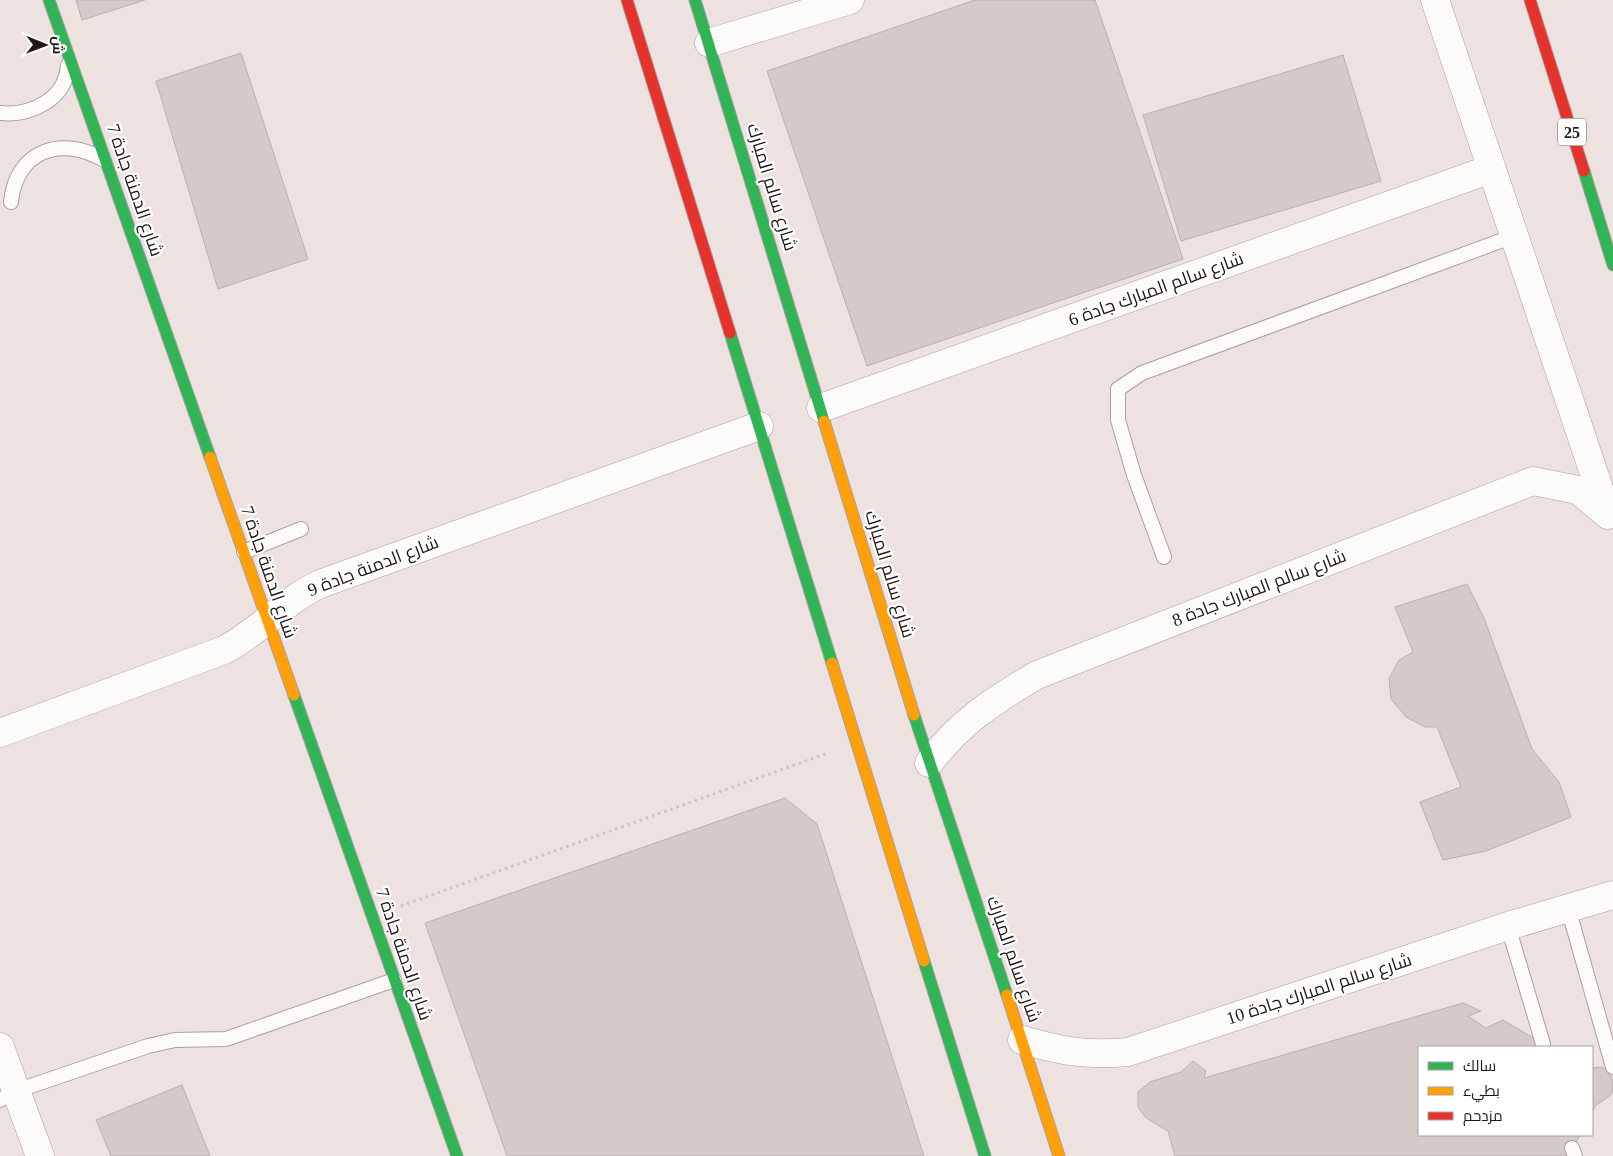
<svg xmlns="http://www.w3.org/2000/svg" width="1613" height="1156" viewBox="0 0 1613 1156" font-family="'Times New Roman',Cairo,serif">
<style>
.building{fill:#d4cbc9;stroke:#bab1af}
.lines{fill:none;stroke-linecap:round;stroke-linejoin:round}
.lane-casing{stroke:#aaa19f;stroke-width:16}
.street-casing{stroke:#aaa19f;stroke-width:29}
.fast-casing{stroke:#aaa19f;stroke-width:13}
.slow-casing{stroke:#aaa19f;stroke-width:13}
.jam-casing{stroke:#aaa19f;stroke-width:13}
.path{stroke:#c9c5c5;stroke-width:3;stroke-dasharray:2.5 4;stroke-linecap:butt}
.lane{stroke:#fcfbfa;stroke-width:14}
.street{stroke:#fcfbfa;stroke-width:28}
.fast{stroke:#30b455;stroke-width:11}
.slow{stroke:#ff9f0a;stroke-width:11}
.jam{stroke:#e5322d;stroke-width:11}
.labels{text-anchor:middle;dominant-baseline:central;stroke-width:4.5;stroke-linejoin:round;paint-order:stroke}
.shield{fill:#fff;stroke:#625d5b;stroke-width:1}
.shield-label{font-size:16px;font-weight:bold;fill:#1e1715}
.street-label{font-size:18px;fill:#1e1715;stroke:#fff}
</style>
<rect width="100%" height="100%" fill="#ede2df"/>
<path class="building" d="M76 0H145L82 20Z
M975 0H1095L1183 259 867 366 767 71Z
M241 53 308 259 218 289 156 81Z
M1343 55 1381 181 1181 241 1143 115Z
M1467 584 1484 618 1532 749 1559 782 1571 817 1486 851 1443 860 1420 802 1461 787 1437 727H1425L1406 717 1391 699 1389 678 1399 660 1413 652 1395 607Z
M785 798 817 824 924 1156H507L425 923Z
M1463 1003 1481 1011 1468 1016 1486 1028 1503 1020 1549 1047H1419V1135H1580L1568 1156H1175L1168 1131 1146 1118 1138 1107V1092L1150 1082 1181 1072 1193 1061 1206 1071 1204 1078Z
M1602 1067 1610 1074 1613 1082 1612 1094 1595 1106 1592 1113V1068Z
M182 1085 210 1156H111L96 1120Z"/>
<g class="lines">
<defs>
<path id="lane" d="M0 113C30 116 66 100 68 65
M11 202C16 150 62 135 104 160
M244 552 301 529
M1164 557 1134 475 1118 420V389L1142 373 1514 236
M1568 908 1613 1067
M1508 926 1543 1044
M0 1100 16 1091 148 1046 175 1040 226 1039 394 980
M1572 1148 1575 1156"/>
<path id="street" d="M1435 0 1608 515
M709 43 850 0
M821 408 1491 169
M0 733 224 650C259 632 284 601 320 584L759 426
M929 763C961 721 993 701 1037 675L1533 481 1578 490 1608 515
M1022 1040C1062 1051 1086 1056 1128 1052L1508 926 1613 895
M0 1047 40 1156"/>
<path id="fast" d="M49 0 210 457
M695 0 824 421
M1584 171 1613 265
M730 333 832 663
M294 695 457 1156
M914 715 1007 995
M924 961 985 1156"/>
<path id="slow" d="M824 421 914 715
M210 457 294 695
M832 663 924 961
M1007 995 1059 1156"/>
<path id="jam" d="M627 0 730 333
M1530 0 1584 171"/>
</defs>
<use href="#lane" class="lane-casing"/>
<use href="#street" class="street-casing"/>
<use href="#fast" class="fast-casing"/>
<use href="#slow" class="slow-casing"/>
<use href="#jam" class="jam-casing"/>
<path class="path" d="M401 906 828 753"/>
<use href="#lane" class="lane"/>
<use href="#street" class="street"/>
<use href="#fast" class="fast"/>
<use href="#slow" class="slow"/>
<use href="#jam" class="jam"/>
</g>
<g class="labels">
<rect class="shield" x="1558" y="118.5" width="28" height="27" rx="4"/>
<g class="shield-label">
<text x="1572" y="132">25</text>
</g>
<g class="street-label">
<text transform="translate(772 187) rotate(73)">شارع سالم المبارك</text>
<text transform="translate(135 190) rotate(71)">شارع الدمنة جادة 7</text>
<text transform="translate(1156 289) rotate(-20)">شارع سالم المبارك جادة 6</text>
<text transform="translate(373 566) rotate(-21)">شارع الدمنة جادة 9</text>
<text transform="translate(269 572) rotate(71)">شارع الدمنة جادة 7</text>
<text transform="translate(890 574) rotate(73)">شارع سالم المبارك</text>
<text transform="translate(1259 588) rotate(-21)">شارع سالم المبارك جادة 8</text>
<text transform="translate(404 954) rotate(71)">شارع الدمنة جادة 7</text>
<text transform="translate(1014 959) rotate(71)">شارع سالم المبارك</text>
<text transform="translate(1319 989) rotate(-18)">شارع سالم المبارك جادة 10</text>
</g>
</g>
<rect x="1418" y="1046" width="175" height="90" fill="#ffffff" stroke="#a5a2a1"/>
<rect x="1428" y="1062" width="25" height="8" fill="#30b455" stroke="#a5a2a1"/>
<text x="1463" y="1071" font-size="15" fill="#1e1715">سالك</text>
<rect x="1428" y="1087" width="25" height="8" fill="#ff9f0a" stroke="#a5a2a1"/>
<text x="1463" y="1096" font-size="15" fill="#1e1715">بطيء</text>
<rect x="1428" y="1112" width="25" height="8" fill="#e5322d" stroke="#a5a2a1"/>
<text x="1463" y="1121" font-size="15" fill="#1e1715">مزدحم</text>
<g transform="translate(45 45) rotate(91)" stroke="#ffffff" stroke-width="4" paint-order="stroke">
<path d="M0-4L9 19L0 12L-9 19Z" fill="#1e1715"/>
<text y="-8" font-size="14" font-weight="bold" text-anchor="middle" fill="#1e1715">ش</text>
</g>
</svg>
